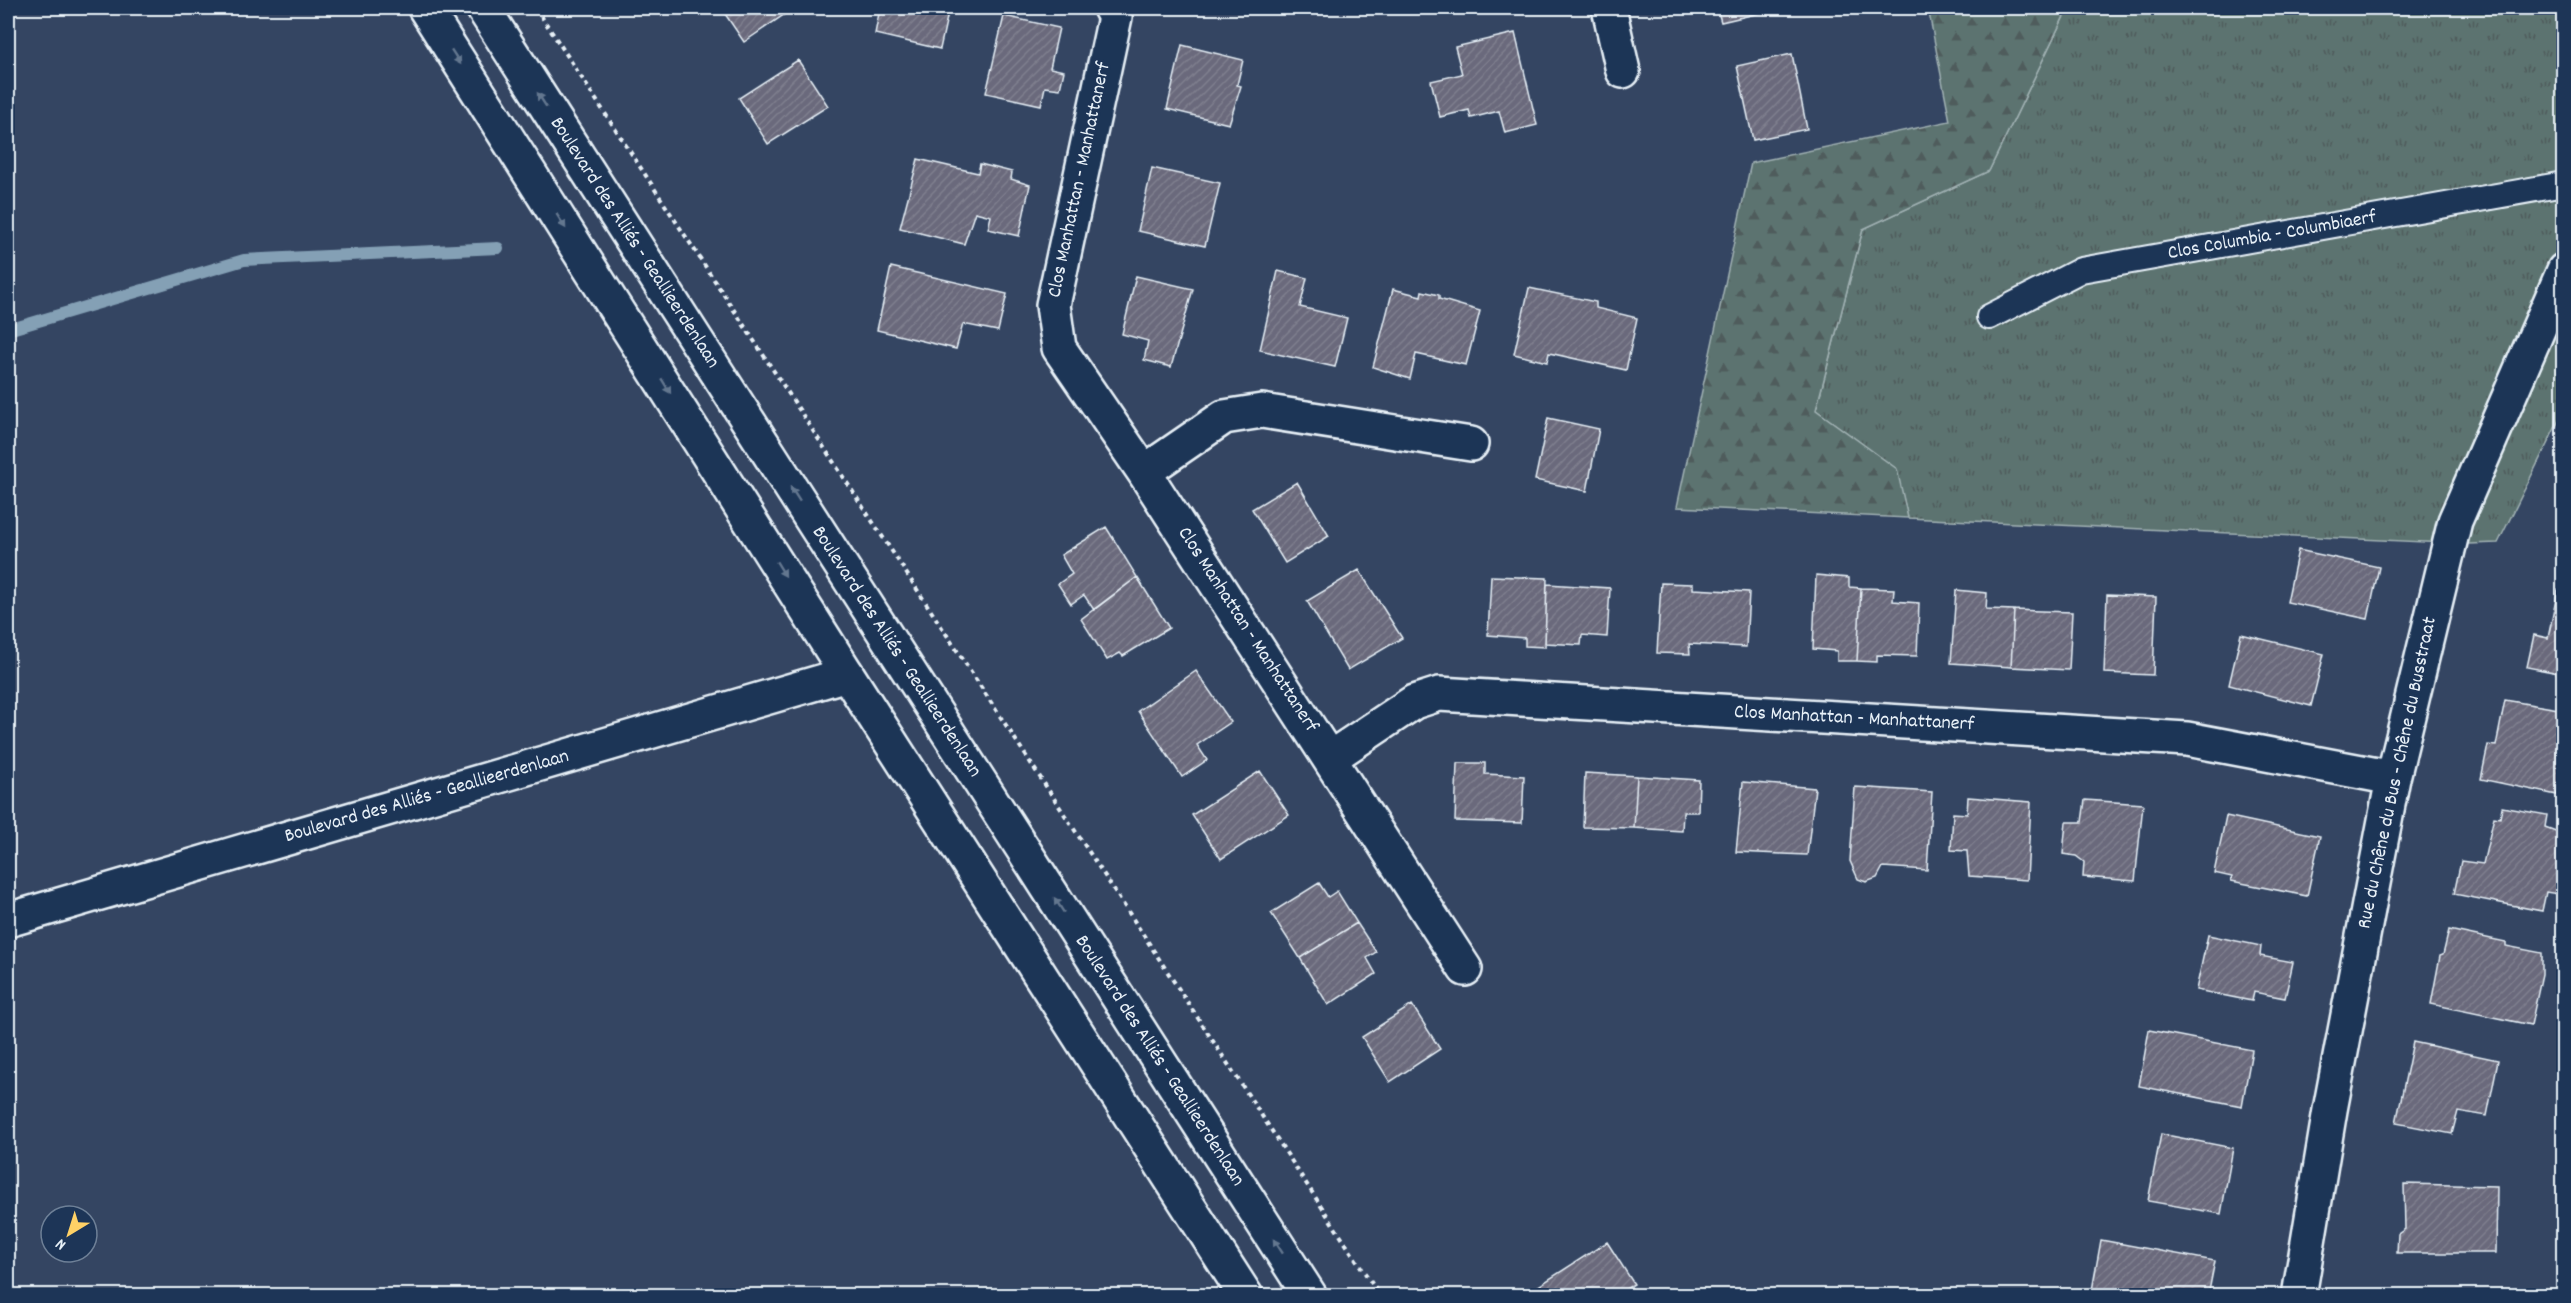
<svg xmlns="http://www.w3.org/2000/svg" width="2571" height="1303" viewBox="0 0 2571 1303" font-family="Dekko,sans-serif">
<style>
.grass{fill:url(#grass-tufts);stroke:#a2b2b4;stroke-width:1.5}
.forest{fill:url(#forest-firs);stroke:#a2b2b4;stroke-width:1.5}
.lines{fill:none;stroke-linecap:round;stroke-linejoin:round}
.stream{stroke:#84a0b5;stroke-width:12}
.building{fill:url(#building-hatch);stroke:#e8f1f8;stroke-width:1.5}
.service-casing{stroke:#e8f1f8;stroke-width:28}
.minor-casing{stroke:#e8f1f8;stroke-width:38}
.trunk-casing{stroke:#e8f1f8;stroke-width:38}
.path{stroke:#e8f1f8;stroke-width:4;stroke-dasharray:4.5 4.5;stroke-linecap:butt}
.service{stroke:#1d3557;stroke-width:24}
.minor{stroke:#1d3557;stroke-width:33}
.trunk{stroke:#1d3557;stroke-width:33}
.oneway{fill:#64778f}
.labels{text-anchor:middle;dominant-baseline:central;stroke-width:5;stroke-linejoin:round;paint-order:stroke}
.street-label{font-size:20px;fill:#e8f1f8;stroke:#1d3557}
</style>
<defs>
<pattern id="grass-tufts" width="24" height="20" patternUnits="userSpaceOnUse" patternTransform="scale(1.5)"><rect width="24" height="20" fill="#5b7370"/><path d="M3 7l-1-3M5 7V3M7 7l1-3M15 17l-1-3M17 17v-4M19 17l1-3" fill="none" stroke="#4f5b5b"/></pattern>
<pattern id="forest-firs" width="22" height="20" patternUnits="userSpaceOnUse" patternTransform="scale(1.5)"><rect width="22" height="20" fill="#5b7370"/><path d="M5 1l3.5 6h-7zM16 11l3.5 6h-7z" fill="#4f5b5b"/></pattern>
<pattern id="building-hatch" width="6" height="6" patternUnits="userSpaceOnUse" patternTransform="scale(1.5)"><rect width="6" height="6" fill="#6a697b"/><path d="M-1 1l2-2M0 6l6-6M5 7l2-2" fill="none" stroke="#7f7f8e"/></pattern>
</defs>
<rect width="100%" height="100%" fill="#344562"/>
<filter id="ink" filterUnits="userSpaceOnUse"><feTurbulence type="fractalNoise" baseFrequency=".0167" numOctaves="2"/><feDisplacementMap in="SourceGraphic" scale="12" xChannelSelector="R" yChannelSelector="G"/><feConvolveMatrix kernelMatrix="1 2 1 2 8 2 1 2 1" color-interpolation-filters="sRGB"/></filter>
<g filter="url(#ink)">
<path class="grass" d="M2068 8H2563V412L2498 543 2468 544 1908 518 1896 469 1816 410 1863 229 1989 171Z"/>
<path class="forest" d="M1928 8H2068L1989 171 1863 229 1816 410 1897 469 1908 518 1677 507 1751 163 1950 121Z"/>
<g class="lines">
<path class="stream" d="M8 330 244 260 498 248"/>
</g>
<path class="building" d="M721 8H781L785 14 744 42Z
M880 8H949L940 49 875 34Z
M1717 8H1781L1721 22Z
M1004 16 1059 28 1050 68 1064 71 1060 89 1045 87 1041 105 986 93Z
M1515 33 1537 125 1505 133 1499 111 1471 118 1469 110 1440 117 1431 81 1462 74 1455 47Z
M1182 45 1243 60 1237 85 1241 86 1229 124 1167 109Z
M1792 54 1807 129 1753 140 1737 66Z
M798 60 828 106 768 144 739 98Z
M918 159 978 173 980 164 1012 172 1011 179 1030 185 1019 236 988 229 991 216 975 212 964 244 900 228Z
M1152 168 1220 183 1205 246 1138 231Z
M891 267 1007 294 998 331 963 324 956 349 877 330Z
M1278 271 1307 278 1300 307 1347 318 1335 367 1260 350Z
M1136 276 1193 289 1171 367 1144 360 1148 341 1122 334Z
M1529 288 1596 302V308L1637 318 1626 370 1549 353 1547 362 1514 354Z
M1393 289 1421 296 1422 291 1439 295V299L1480 311 1466 365 1416 354 1410 379 1373 367Z
M1548 418 1599 429 1587 491 1535 480Z
M1297 482 1329 536 1285 563 1252 509Z
M1106 527 1137 577 1094 610 1084 595 1071 604 1058 584 1072 574 1061 555Z
M2298 550 2379 567 2368 619 2287 602Z
M1359 570 1402 638 1348 670 1307 601Z
M1816 575 1849 578V587L1861 588 1857 661H1837V651L1813 649Z
M1491 576 1547 578 1545 647 1525 646V638L1488 635Z
M1137 577 1169 628 1123 656 1120 653 1107 660 1081 619Z
M1661 583 1693 584V589L1749 592 1746 647 1689 644 1690 654 1657 653Z
M1547 584 1610 588 1607 637 1582 635 1581 645 1545 643Z
M1861 588 1894 589 1893 601 1919 603 1917 656 1877 655V662L1857 661Z
M1956 590 1987 593 1986 609 2014 610 2011 667 1951 663Z
M2558 590 2564 591V674L2527 667 2534 635 2548 638Z
M2107 595 2156 597 2153 675 2104 673Z
M2014 610 2072 612 2069 670 2011 667Z
M2241 634 2324 654 2311 706 2229 685Z
M1196 671 1231 722 1197 745 1207 760 1182 777 1138 711Z
M2505 700 2564 710V746L2561 760 2564 759V767L2557 795 2481 779 2488 745 2496 746Z
M1457 763H1485V774L1524 776 1522 823 1455 821Z
M1260 771 1289 815 1221 859 1192 815Z
M1585 773 1637 776 1634 828 1583 827Z
M1637 776 1699 780 1698 812H1683L1682 831 1634 828Z
M1743 782 1815 788 1807 855 1736 852Z
M1855 787 1932 792 1927 870 1883 867 1877 878 1866 882 1858 879 1850 861Z
M1968 797 2031 802 2027 880 1969 876 1967 851 1951 850 1953 813 1967 814Z
M2085 800 2143 804 2135 881 2083 877 2084 862 2076 856 2063 854 2066 822H2082Z
M2502 807 2547 815 2545 827 2564 834V869L2558 894 2546 892 2542 911 2454 894 2461 861 2483 864 2494 817 2500 818Z
M2226 816 2320 836 2307 896 2231 881 2232 877 2214 873Z
M1319 883 1328 897 1337 891 1357 923 1300 958 1271 913Z
M1357 923 1376 952 1367 958 1376 974 1328 1005 1300 958Z
M2449 930 2506 942V946L2542 953V974L2531 1025 2431 1004 2440 956 2443 955Z
M2208 935 2261 946 2260 956 2293 962 2285 998 2254 992 2252 1001 2196 990Z
M1412 1005 1440 1049 1390 1082 1362 1037Z
M2149 1030 2252 1050 2242 1106 2139 1086Z
M2413 1042 2498 1060 2487 1116 2458 1111 2452 1134 2396 1123Z
M2161 1134 2233 1148 2221 1214 2148 1201Z
M2404 1184 2497 1186 2496 1253H2397L2398 1234 2405 1229Z
M2101 1240 2215 1261 2208 1296H2091Z
M1607 1242 1634 1284 1615 1296H1523Z
M2480 1293V1296H2410V1294Z"/>
<g class="lines">
<defs>
<path id="service" d="M1989 317 2081 270 2564 184"/>
<path id="minor" d="M1110 8 1115 17 1053 305 1059 348 1144 472 1465 969
M1609 8 1623 71
M1144 472 1224 417 1262 411 1471 444
M1330 758 1414 702 1439 694 2187 739 2393 778
M8 920 847 674
M2299 1296 2330 1110 2393 778 2455 521 2564 270"/>
<path id="trunk" d="M425 8 847 674 1246 1296
M483 8 1310 1296"/>
</defs>
<use href="#service" class="service-casing"/>
<use href="#minor" class="minor-casing"/>
<use href="#trunk" class="trunk-casing"/>
<path class="path" d="M536 8 1380 1296"/>
<use href="#service" class="service"/>
<use href="#minor" class="minor"/>
<use href="#trunk" class="trunk"/>
</g>
<defs><path id="oneway-solid" d="M-6-.8H1V-3.2L6.5 0L1 3.2V.8H-6Z" transform="scale(1.5)"/></defs>
<g class="oneway">
<use href="#oneway-solid" transform="translate(456 57) rotate(57)"/>
<use href="#oneway-solid" transform="translate(542 100) rotate(-123)"/>
<use href="#oneway-solid" transform="translate(561 221) rotate(57)"/>
<use href="#oneway-solid" transform="translate(666 386) rotate(58)"/>
<use href="#oneway-solid" transform="translate(795 494) rotate(-123)"/>
<use href="#oneway-solid" transform="translate(781 569) rotate(58)"/>
<use href="#oneway-solid" transform="translate(1059 905) rotate(-123)"/>
<use href="#oneway-solid" transform="translate(1278 1246) rotate(-123)"/>
</g>
</g>
<g class="labels">
<g class="street-label">
<text transform="translate(1080 180) rotate(-78)">Clos Manhattan - Manhattanerf</text>
<text transform="translate(2272 236) rotate(-10)">Clos Columbia - Columbiaerf</text>
<text transform="translate(634 243) rotate(57)">Boulevard des Alliés - Geallieerdenlaan</text>
<text transform="translate(1247 630) rotate(57)">Clos Manhattan - Manhattanerf</text>
<text transform="translate(896 652) rotate(57)">Boulevard des Alliés - Geallieerdenlaan</text>
<text transform="translate(1854 719) rotate(3)">Clos Manhattan - Manhattanerf</text>
<text transform="translate(2398 773) rotate(-78)">Rue du Chêne du Bus - Chêne du Busstraat</text>
<text transform="translate(427 797) rotate(-16)">Boulevard des Alliés - Geallieerdenlaan</text>
<text transform="translate(1159 1061) rotate(57)">Boulevard des Alliés - Geallieerdenlaan</text>
</g>
</g>
<rect width="2571" height="1303" fill="none" stroke="#1d3557" stroke-width="30"/>
<rect x="15" y="15" width="2541" height="1273" fill="none" stroke="#e8f1f8" stroke-width="2" filter="url(#ink)"/>
<g transform="translate(69 1234) rotate(218)"><circle r="28" fill="#1d3557" stroke="#6e8097" stroke-width="1.5"/>
<path d="M0-4.5L10 22L0 15L-10 22Z" fill="#ffd166"/>
<text y="-9" font-size="16" font-weight="bold" text-anchor="middle" fill="#e8f1f8">N</text>
</g>
</svg>
